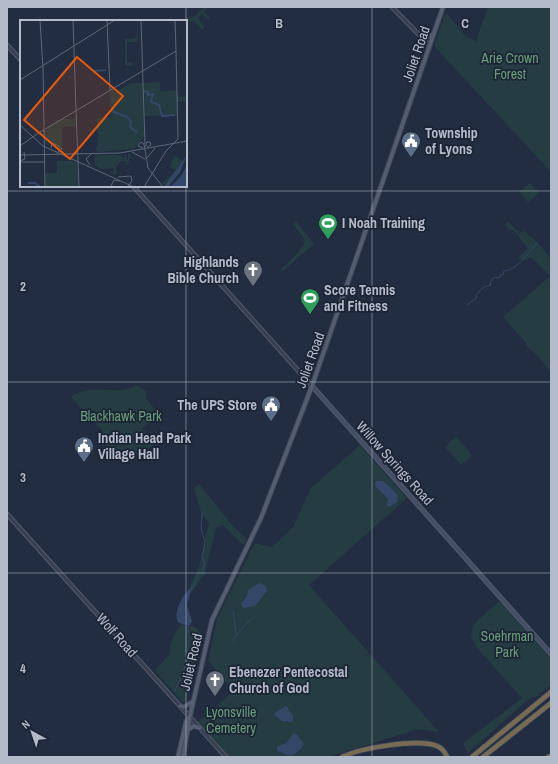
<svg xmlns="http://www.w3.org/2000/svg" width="558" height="764" viewBox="0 0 558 764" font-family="'Archivo Narrow',sans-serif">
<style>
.green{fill:#243c42}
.water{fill:#344769}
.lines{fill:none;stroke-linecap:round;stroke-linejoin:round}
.stream{stroke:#344769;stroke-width:1}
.tertiary-casing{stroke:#525a6b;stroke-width:5}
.secondary-casing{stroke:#525a6b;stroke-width:5.5}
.primary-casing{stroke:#404859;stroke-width:5.5}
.motorway-casing{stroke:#3f4758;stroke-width:6}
.tertiary{stroke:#373f50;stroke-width:3}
.secondary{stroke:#444e64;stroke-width:3.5}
.primary{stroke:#555e70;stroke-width:3.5}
.motorway{stroke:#776b53;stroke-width:4.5}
.grid{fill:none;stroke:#b3bbcb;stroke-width:1;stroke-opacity:0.55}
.labels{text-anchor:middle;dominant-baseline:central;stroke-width:3.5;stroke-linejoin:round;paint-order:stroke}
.street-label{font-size:14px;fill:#b3bbcb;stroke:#1c2435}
.park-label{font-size:14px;fill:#689e78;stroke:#1c2435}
.poi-label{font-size:14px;font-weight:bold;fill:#b3bbcb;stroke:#1c2435;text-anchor:start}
.inset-river{fill:none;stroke:#344769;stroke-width:2}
.inset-road{fill:none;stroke:#5c6678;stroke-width:1}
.view{fill:#e8590c;fill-opacity:0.15;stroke:#e8590c;stroke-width:2}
.inset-edge{fill:none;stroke:#b3bbcb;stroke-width:2}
.grid-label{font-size:13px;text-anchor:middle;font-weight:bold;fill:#b3bbcb;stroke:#1c2435;stroke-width:3.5;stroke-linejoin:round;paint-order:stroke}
</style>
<rect width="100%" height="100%" fill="#222d41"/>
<path class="green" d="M205 7H208L204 12 210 18 208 20 202 14 198 18 204 27 202 30 194 21 190 22 186 18 189 16 192 18Z
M488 7H551V172L434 46 445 14 448 15 466 37 476 41Z
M530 183 539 193 528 202 519 192Z
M296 221 314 244 282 272 280 270 295 256 305 242 304 238 293 225Z
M508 221 519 233 524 231 539 244 551 259V372L536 354 526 346V343L503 317 550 276 531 257 523 261 518 258 528 248 514 231 510 230 505 224Z
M136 385 147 391 146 398 159 415 142 429 156 444 140 454 128 452 115 456 105 445 110 440 108 439 105 442 98 434 102 431 71 397C92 381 116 398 136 385Z
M456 436 472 455 461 465 445 447Z
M360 445 407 498 309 585 439 732 418 729 328 757H229L198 722 234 691 208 661 217 619 255 543 272 547 293 527 311 488Z
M199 484 234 527 246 538 245 543 242 544 223 525 216 528 205 574 189 596 192 592 189 588 199 566 209 523 201 513 194 488Z
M498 602 503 603 551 659V685L537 696 529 699 468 753 463 743 522 698 477 648 471 637 472 629 476 622Z
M181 624 195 627 201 633 186 702H182L155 670 170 654C169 642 174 634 181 624Z"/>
<path class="water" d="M376 481H383L395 492 398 497 397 502 389 507 387 506 388 499 375 486Z
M259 583 266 586 267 591 255 606 243 608 241 604 247 596 248 590Z
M192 587 187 605 192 622 189 626 179 623C171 616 184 591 192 587Z
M286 706 293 716V722L282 721 274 715 277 711Z
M293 734H297L304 744 300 750 291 756 277 751V747L286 743Z"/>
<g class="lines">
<path class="stream" d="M467 305 476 298C477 291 484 286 491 285L490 282 494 277 499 278 500 275H503L504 271C517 270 528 253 537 243
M193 588 198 574 202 573 205 562 202 557 205 542 201 529 202 514 204 513
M233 611 236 634
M233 641C235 636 248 621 252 619
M173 691 177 687 189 657 186 650 187 625"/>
<defs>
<path id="tertiary" d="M392 7 429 45
M7 45 21 60
M133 186 312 386
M7 514 226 757"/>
<path id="secondary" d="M312 386 551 654"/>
<path id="primary" d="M421 36 427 37 433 35
M180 706 184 707 192 702
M189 729 194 726 200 728
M178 757 186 722 189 717
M183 757 190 716 212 620 261 518 312 386 443 7"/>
<path id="motorway" d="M342 757C361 748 418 738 437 746 442 748 445 752 447 757
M472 757 551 692
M483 757 551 703
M548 757 551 756"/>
</defs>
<use href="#tertiary" class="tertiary-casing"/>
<use href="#secondary" class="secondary-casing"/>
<use href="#primary" class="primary-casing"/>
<use href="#motorway" class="motorway-casing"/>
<use href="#tertiary" class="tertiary"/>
<use href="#secondary" class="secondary"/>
<use href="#primary" class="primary"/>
<use href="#motorway" class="motorway"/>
</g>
<path class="grid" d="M186 7V21M372 7V757M186 21V186M186 186V757M7 191H551M7 382H551M7 573H551"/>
<defs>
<symbol id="civic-pin" viewBox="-11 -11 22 30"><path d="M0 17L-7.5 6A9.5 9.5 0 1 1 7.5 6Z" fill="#5c6f8a" stroke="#1c2435"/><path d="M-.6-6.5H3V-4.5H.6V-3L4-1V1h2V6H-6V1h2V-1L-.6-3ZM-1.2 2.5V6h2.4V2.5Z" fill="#fff"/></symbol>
<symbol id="stadium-pin" viewBox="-11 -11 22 30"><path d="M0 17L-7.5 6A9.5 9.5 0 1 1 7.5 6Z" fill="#2e9e5b" stroke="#1c2435"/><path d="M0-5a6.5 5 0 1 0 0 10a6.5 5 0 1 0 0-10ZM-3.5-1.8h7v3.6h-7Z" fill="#fff"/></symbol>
<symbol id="church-pin" viewBox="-11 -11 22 30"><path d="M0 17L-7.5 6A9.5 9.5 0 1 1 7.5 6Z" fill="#6b7280" stroke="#1c2435"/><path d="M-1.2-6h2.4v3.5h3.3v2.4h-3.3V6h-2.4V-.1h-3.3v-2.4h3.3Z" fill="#fff"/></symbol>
</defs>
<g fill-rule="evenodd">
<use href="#civic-pin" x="400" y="130" width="22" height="30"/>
<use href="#stadium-pin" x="317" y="212" width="22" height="30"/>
<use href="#church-pin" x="242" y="259" width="22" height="30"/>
<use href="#stadium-pin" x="299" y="287" width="22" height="30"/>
<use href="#civic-pin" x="260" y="394" width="22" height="30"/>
<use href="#civic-pin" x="73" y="435" width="22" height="30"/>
<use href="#church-pin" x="204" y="669" width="22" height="30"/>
</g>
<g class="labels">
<g class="street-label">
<text transform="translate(416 54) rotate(-71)">Joliet Road</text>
<text transform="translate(310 360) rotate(-70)">Joliet Road</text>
<text transform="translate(395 463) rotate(48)">Willow Springs Road</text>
<text transform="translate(117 635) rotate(48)">Wolf Road</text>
<text transform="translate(191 662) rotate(-77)">Joliet Road</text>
</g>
<g class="park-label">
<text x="510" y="58">Arie Crown<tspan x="510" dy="16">Forest</tspan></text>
<text x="121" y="416">Blackhawk Park</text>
<text x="507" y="636">Soehrman<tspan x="507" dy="16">Park</tspan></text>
<text x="231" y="712">Lyonsville<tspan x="231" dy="16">Cemetery</tspan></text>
</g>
<g class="poi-label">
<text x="425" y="133">Township<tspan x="425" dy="16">of Lyons</tspan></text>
<text x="342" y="223">I Noah Training</text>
<text x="239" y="262" text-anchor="end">Highlands<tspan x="239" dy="16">Bible Church</tspan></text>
<text x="324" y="290">Score Tennis<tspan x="324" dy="16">and Fitness</tspan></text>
<text x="257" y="405" text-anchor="end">The UPS Store</text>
<text x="98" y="438">Indian Head Park<tspan x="98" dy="16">Village Hall</tspan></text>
<text x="229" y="672">Ebenezer Pentecostal<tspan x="229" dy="16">Church of God</tspan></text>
</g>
</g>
<g transform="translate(20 20)">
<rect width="167" height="167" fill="#222d41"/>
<path d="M117 13 118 20 116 22H107V42H112V46H105V30L103 29H105V17L106 19 115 18ZM140 62V71L157 70 159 77 167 76 166 85 165 81H158L157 95 125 96 124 63ZM110 63H123L124 117 114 129 78 132 75 129 78 126 77 98H84V90L85 98 91 97 90 71 93 69 94 73ZM41 99H56V106L42 107 43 128 24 122 23 110H28V106ZM105 134 106 135 107 140H108V134H111L107 147 105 141H101L96 148 98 155 96 153V155L89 153 91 151 93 153V148L82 149 75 145V135H98L103 137 104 140ZM154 135 163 141 145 167 142 163 156 150 150 148 148 154ZM37 141H51L57 143 58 167H25V153H37Z" fill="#243c42"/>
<path d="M167 135 160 152 148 167H144ZM167 145V167H150L161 156Z" fill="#344769"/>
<path class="inset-river" d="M74 51 86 50M124 71 128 72V75L133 74 131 82 139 85 142 96 155 95M92 91 107 97M107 97 111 101 110 107 117 112M8 163H15L20 167"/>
<path class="inset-road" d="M20 0 23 48M53 0 56 90M87 0 90 70M121 0 125 124M23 48 25 167M0 60 95 0M56 90 59 167M0 105 23 126 114 167M17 114 156 31 155 0M0 126 17 114M125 127 127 122H130L131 125 127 127M31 128 32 123 37 125 42 129 38 132M123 128 118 126 121 122 124 124 128 148 143 167M112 132 125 139M0 135 100 133 167 121M126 139 135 128M0 141 5 139 4 132M1 142H24M70 145 66 139 71 134M98 157 111 156 112 160 108 167M91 166 94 160 100 161M75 167H105M124 167 146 131 158 119 156 31"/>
<path class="view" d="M57 37 103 76 50 139 4 100Z"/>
<rect width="167" height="167" class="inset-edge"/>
</g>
<g class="grid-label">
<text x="279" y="28">B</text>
<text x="465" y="28">C</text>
<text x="23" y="291">2</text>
<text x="23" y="482">3</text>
<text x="23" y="673">4</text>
</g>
<rect width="558" height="764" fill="none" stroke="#b3bbcb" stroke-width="16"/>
<g transform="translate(32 732) rotate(320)" stroke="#1c2435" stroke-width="3" paint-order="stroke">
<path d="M0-3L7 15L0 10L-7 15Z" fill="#b3bbcb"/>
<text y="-6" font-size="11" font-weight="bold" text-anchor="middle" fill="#b3bbcb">N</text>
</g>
</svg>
